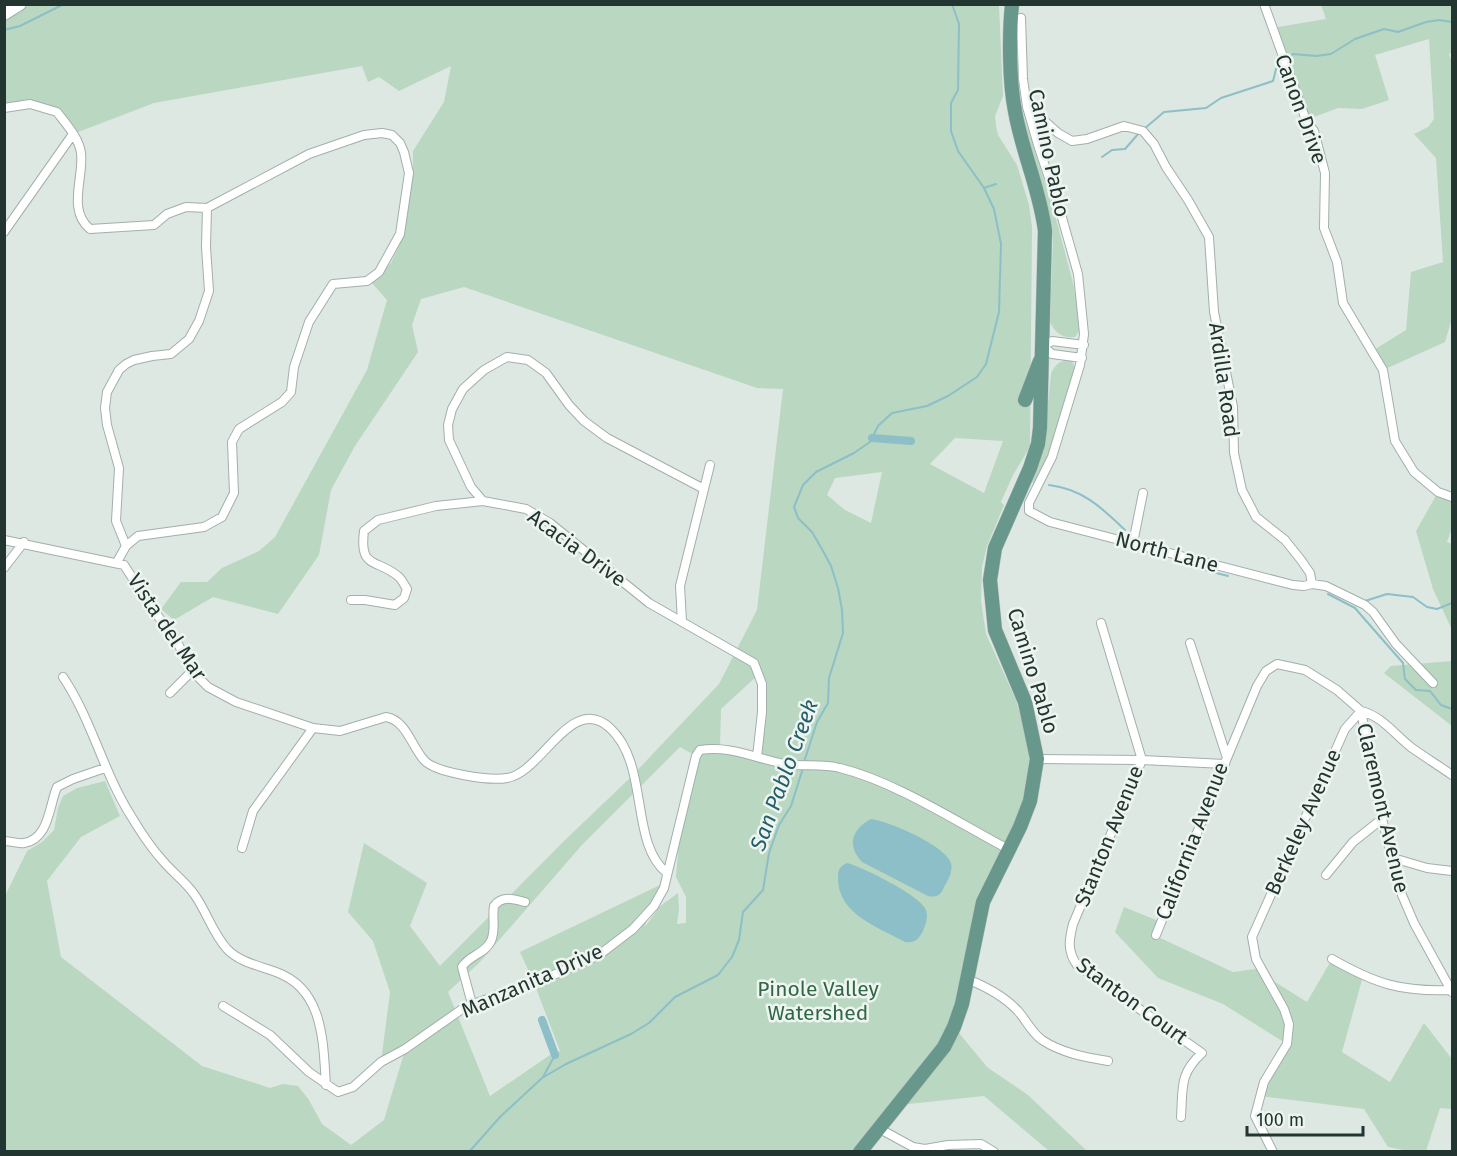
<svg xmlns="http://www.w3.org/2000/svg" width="1457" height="1156" viewBox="0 0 1457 1156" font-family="'Fira Sans',sans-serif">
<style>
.green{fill:#b9d7c1;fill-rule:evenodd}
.water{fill:#8cbfc7}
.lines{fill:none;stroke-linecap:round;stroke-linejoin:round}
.stream{stroke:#8cbfc7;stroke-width:2}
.canal{stroke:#8cbfc7;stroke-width:8}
.street-casing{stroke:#a2afaa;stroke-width:10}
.secondary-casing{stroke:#9fb2ab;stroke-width:14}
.primary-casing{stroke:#bdc2c1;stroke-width:15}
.street{stroke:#fff;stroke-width:8}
.secondary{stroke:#fff;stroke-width:12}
.primary{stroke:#68988b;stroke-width:14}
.labels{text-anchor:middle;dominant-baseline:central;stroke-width:5;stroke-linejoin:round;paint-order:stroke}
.street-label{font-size:21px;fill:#223530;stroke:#eef5f1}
.park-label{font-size:21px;fill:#316745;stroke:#eef5f1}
.water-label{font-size:22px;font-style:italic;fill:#245e69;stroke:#eef5f1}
</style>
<rect width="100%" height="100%" fill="#dee8e3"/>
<path class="green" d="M5 5H999L1003 96 995 116 996 126 998 135 1017 165 1029 205 1032 227 1030 447 1013 475 1001 502 1004 505 987 546 982 567 981 601 986 634 1016 700 1027 737 1030 760 1023 802 992 882 954 1027 987 1067 1028 1095 1087 1151H1049L984 1096 899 1105 860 1151H5L4 898 27 851 42 842 54 830 58 808 63 796 77 788 105 781 120 816 81 837 47 881 61 957 202 1066 270 1088 283 1084 298 1086 309 1100 322 1124 351 1145 384 1120 405 1050 381 1062 390 992 373 941 348 912 364 843 427 883 410 926 440 966 564 841 630 778 719 684 757 610 783 389 757 388 464 287 421 299 412 325 418 352 355 446 331 490 319 555 278 614 213 597 174 620 161 609 181 582H207L222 568 259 551 275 537 367 370 387 300 372 283 391 263 404 235 413 174V151L444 102 451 66 399 91 379 77 368 82 362 66 154 103 73 134 57 112 30 105 5 108ZM955 438 1003 441 984 493 930 464ZM882 472 871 523 845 510 827 495 835 478ZM758 675 762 712 756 756 720 748 721 709ZM680 747 696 756 681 817 676 877 686 897V923L677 924 679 909 678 893 659 907 645 927 650 906 660 885 520 952 534 983 560 1051 550 1055 490 1096 448 992 480 962 582 845Z
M1321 5H1452V52L1449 54 1452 62V318L1445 342 1383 370 1372 351 1406 330 1411 272 1443 262 1436 158 1414 134 1428 127 1434 119 1429 39 1375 55 1389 100 1362 109 1338 108 1306 120 1272 28 1326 19Z
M1022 111 1054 211 1073 283 1080 319 1079 331 1075 337C1063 339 1055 333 1050 322L1053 239 1048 209 1021 117Z
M1071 360 1074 365V372C1063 409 1055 451 1033 483L1030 481 1045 434 1051 374C1054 365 1061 359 1071 360Z
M1438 492 1452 497V528L1447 542 1452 544V630L1433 589 1416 531Z
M1452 661V726L1384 673 1391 666Z
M1124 907 1161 922 1156 936 1233 972 1262 968 1267 977 1307 1002 1332 959 1363 976 1342 1052 1390 1082 1424 1023 1452 1059V1109L1440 1108 1426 1151H1409L1388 1147 1364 1109 1260 1096 1287 1044 1223 1004 1158 978 1115 932Z"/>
<path class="water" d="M871 819C888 821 945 845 951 863 953 870 949 879 945 885 941 894 939 898 928 896L862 862C847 845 851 830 871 819Z
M847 863C863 867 918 895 925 908 929 916 926 924 923 931 918 940 915 943 905 942 878 927 837 914 838 877 838 870 840 866 847 863Z"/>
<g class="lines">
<path class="stream" d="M4 30 20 26 64 4
M1286 60 1293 54 1316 56 1331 54 1355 39 1384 29 1398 32 1426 22 1439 20 1452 22
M1144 129 1164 112 1206 108 1221 98 1273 81 1276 69 1282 63
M1102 157 1112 150 1125 149 1139 133
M984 188 996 184
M1049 485C1083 489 1102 508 1125 530
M1193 567 1228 576
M1328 594 1355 608 1361 615 1403 663 1405 679 1416 690 1430 691 1441 705 1452 709
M1365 601 1387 594 1413 597 1427 607 1437 609 1452 603
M804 762 817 722 828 703 829 678 843 633 842 610 838 588 831 566 823 551 812 532 798 518 794 507 803 485 816 472 854 453 870 442 878 426 892 413 927 406 948 396 977 377 986 364 999 312 1001 244 994 209 984 188 958 151 951 131V103L958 90 959 24 952 4
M543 1077 555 1055
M469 1152 500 1117 542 1078 566 1064 631 1034 649 1023 675 997 718 975 732 957 739 940 743 912 763 890 769 853 779 825 791 806 803 768"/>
<path class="canal" d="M872 438 911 441
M542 1020 555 1055"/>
<defs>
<path id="street" d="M1264 4 1306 120 1314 131 1325 173 1324 228 1337 262 1343 303 1383 370 1395 441 1414 472 1438 492 1452 497
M1021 18 1023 79 1027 107 1038 145 1061 214 1078 274 1084 334 1080 365 1052 457 1029 503V511L1050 522 1293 585 1304 586 1312 584 1326 586 1365 605 1373 612 1396 644 1433 683
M4 108 30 104 57 112C66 124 79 138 81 153 84 178 67 210 90 229L154 225 167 214 186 207 207 208 309 154 364 135 382 133 392 135 400 143 404 152 409 173 400 234 379 272 367 281 333 284 309 322 294 367 291 392 282 402 239 429 232 442 234 493 222 517 204 527 138 536 126 546 117 562
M1031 119 1040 117 1058 133 1072 141 1087 139 1124 126 1143 131 1154 144 1166 167 1188 200 1209 237 1214 312 1233 407 1234 453 1242 490 1256 517 1285 540 1301 560 1310 573 1312 584
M4 232 73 134
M1082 358 1052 354 1043 346 1052 341 1084 345
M704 489 710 465
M483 501 471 487 449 440 448 425 452 409 463 389 484 370 507 357 528 360 546 373 569 405 584 421 607 438 704 489 680 586 682 621
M4 540 124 565 151 607 176 640 192 671 208 687 236 702 313 728 340 731 386 717C406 720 412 747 424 760 435 773 490 781 507 778 542 773 571 692 610 728 650 765 629 843 667 873
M1133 543 1143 493
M126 546 116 521 119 468 107 425 105 408 107 392 119 370 126 364 134 360 152 356 171 354 189 339 199 321 209 291 206 247 207 208
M4 568 24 542
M351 600H365L395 605 404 598 407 589C405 586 402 580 399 577 377 558 359 570 364 531L378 520 436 506 483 501 526 509 550 523 649 603 754 663 762 684V712L757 757
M1101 623 1142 760 1073 924C1069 940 1067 951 1077 965L1202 1053C1179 1074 1183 1088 1181 1117
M63 677C92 720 103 772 131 816 140 831 151 848 163 861 172 872 186 882 194 894 207 912 212 932 227 949 239 962 260 966 276 972 324 989 323 1042 326 1085
M170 693 192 671
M1227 758 1257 686 1266 671 1277 664 1305 670 1337 690 1361 711 1382 819 1402 895 1414 923 1452 992
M1037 759 1142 760 1225 764
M4 841C10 841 19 844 24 843 49 839 49 806 57 787L73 779 105 768
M242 848 253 811 313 728
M1393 858 1427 868 1452 871
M1326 875 1353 842 1382 819
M1156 935 1227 758 1190 643
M1332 959C1376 984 1401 992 1452 990
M967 979C987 987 1004 996 1018 1011 1026 1020 1032 1033 1042 1040 1062 1053 1084 1057 1108 1061
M472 1004 462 967C469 955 485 954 491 941 496 930 492 918 494 906 502 895 514 899 525 902
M223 1006 270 1035 309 1072 338 1092 353 1087 381 1062 405 1049 465 1007 549 977 599 955 633 929 654 906 664 888 696 756 700 750C730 745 757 759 785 764 803 767 822 763 840 768 896 782 957 822 1008 849
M880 1129 913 1147 925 1149 948 1145 981 1144 994 1152
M1273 1152 1255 1116 1264 1082 1287 1044 1289 1024 1284 1009 1256 959 1252 937 1345 729 1361 711C1382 716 1395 735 1412 748 1425 757 1439 766 1452 775"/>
<path id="secondary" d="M4 14 20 4"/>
<path id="primary" d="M1025 400 1040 361
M860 1152 944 1047 954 1027 962 1004 983 902 1020 827 1030 801 1037 759 1025 702 995 630 990 580 995 548 1030 468 1038 444 1040 428 1045 231C1040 190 1022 152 1015 111 1009 81 1009 34 1012 4"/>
</defs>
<use href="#street" class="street-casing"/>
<use href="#secondary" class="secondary-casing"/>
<use href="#primary" class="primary-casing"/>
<use href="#street" class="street"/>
<use href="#secondary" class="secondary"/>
<use href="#primary" class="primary"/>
</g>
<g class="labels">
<g class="street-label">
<text transform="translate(1301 109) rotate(70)">Canon Drive</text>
<text transform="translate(1049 153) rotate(78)">Camino Pablo</text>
<text transform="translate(1224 380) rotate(82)">Ardilla Road</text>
<text transform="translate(577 548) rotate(36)">Acacia Drive</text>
<text transform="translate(1167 552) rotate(15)">North Lane</text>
<text transform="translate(167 627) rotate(56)">Vista del Mar</text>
<text transform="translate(1033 671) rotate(73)">Camino Pablo</text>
<text transform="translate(1383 808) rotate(77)">Claremont Avenue</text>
<text transform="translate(1303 822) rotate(-66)">Berkeley Avenue</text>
<text transform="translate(1109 836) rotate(-68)">Stanton Avenue</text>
<text transform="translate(1192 841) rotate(-69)">California Avenue</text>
<text transform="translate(532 981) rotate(-24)">Manzanita Drive</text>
<text transform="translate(1132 1001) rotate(36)">Stanton Court</text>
</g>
<g class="park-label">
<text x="818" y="989">Pinole Valley<tspan x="818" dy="24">Watershed</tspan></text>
</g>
<g class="water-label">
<text transform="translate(784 775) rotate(-70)">San Pablo Creek</text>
</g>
</g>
<rect width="1457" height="1156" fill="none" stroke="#223530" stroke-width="12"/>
<path d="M1247 1126v9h116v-9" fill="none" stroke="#223530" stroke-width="3"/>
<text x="1256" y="1126" font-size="18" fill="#223530" stroke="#eef5f1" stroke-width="4.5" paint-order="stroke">100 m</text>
</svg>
